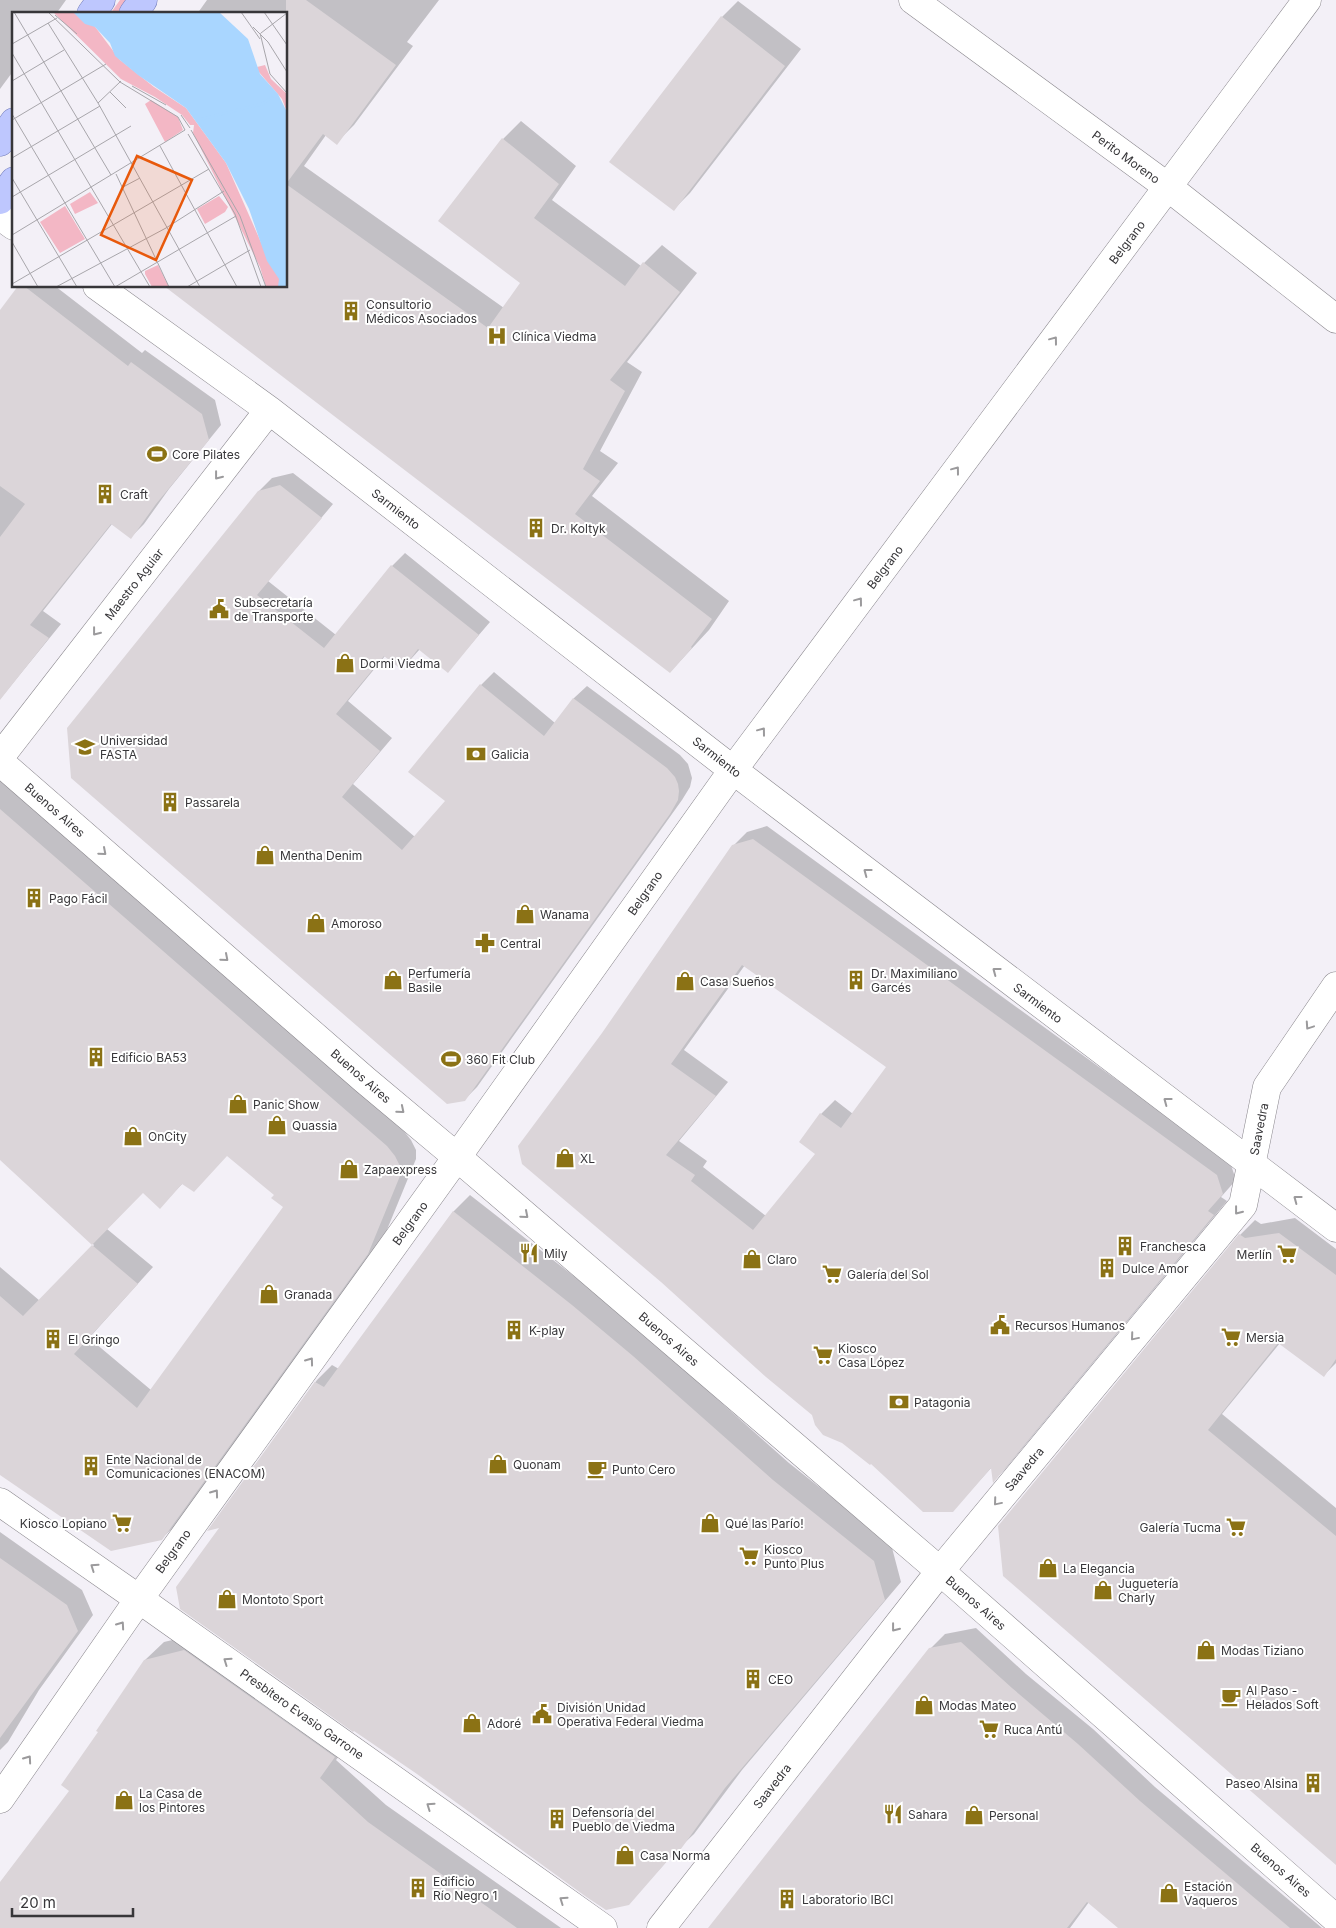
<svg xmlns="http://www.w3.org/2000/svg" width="1336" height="1928" viewBox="0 0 1336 1928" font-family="Inter,sans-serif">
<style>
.green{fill:#f3b7c5}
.shadow{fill:#0003;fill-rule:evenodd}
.building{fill:#dbd5d9;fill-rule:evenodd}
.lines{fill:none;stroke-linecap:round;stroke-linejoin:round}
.minor-casing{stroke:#8a878d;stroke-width:29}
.major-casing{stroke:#727cb9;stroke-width:29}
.minor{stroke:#fff;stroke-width:28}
.major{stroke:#bec7fe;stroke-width:28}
.oneway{stroke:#9b9a9c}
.labels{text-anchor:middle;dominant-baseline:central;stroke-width:4;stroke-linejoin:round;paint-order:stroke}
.street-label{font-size:12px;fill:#373639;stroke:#fff}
.poi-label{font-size:12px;fill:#373639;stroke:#fff;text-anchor:start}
.inset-river{fill:none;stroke:#a9d6ff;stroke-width:2.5}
.inset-road{fill:none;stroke:#a8a6ab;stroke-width:1}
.view{fill:#e8590c;fill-opacity:0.15;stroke:#e8590c;stroke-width:2.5}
.inset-edge{fill:none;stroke:#373639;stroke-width:2.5}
</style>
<rect width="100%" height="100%" fill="#f3f0f7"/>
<path class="green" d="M120 0H129L120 14H110Z"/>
<path class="shadow" d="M0 0H66L56 14H14V70L0 89Z
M207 0H439L407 42 413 46 354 125 336 143 326 135 304 166 504 308 522 283 503 139 521 121 576 166 552 200 641 266 662 245 697 273 627 362 642 372 600 451 618 463 592 496 729 601 709 630 670 672 286 286V14H197Z
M738 1 801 49 690 193 674 209 722 17Z
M20 286H55L142 353 145 350 215 400 221 425 169 489 144 524 131 537 112 524 43 611 61 624 0 699V312Z
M293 473 333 504 268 581 336 635 392 566 405 553 490 622 448 671 420 649 402 669 385 656 348 701 392 738 353 784 415 837 447 801 481 685 494 672 555 723 574 698 587 686 680 755 688 764 692 778 690 787 682 800 477 1087 464 1100 72 777 259 491 272 478Z
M0 779 403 1130 411 1140 416 1150V1159L384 1237 178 1523 161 1539 0 1473V1267L40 1301 94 1245 0 1158ZM227 1155 276 1195 285 1207 151 1390 89 1338 153 1267 107 1229 143 1191 160 1207 183 1183Z
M767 826 1230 1162 1236 1180 1221 1197 1227 1201 1006 1468 994 1480 992 1467 953 1510 871 1462 767 1376 603 1033 733 846 747 832ZM745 965 888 1067 853 1114 835 1100 821 1114 800 1142 817 1154 766 1216 703 1167 707 1161 679 1141 728 1082 684 1050Z
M470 1195 589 1288 650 1339 789 1463 891 1544 901 1582 742 1770 694 1834 677 1850 628 1904 222 1527 210 1529 317 1380 332 1365 339 1369 453 1212Z
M1295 1218 1336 1249V1363L1324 1375 1280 1343 1222 1414 1336 1508V1863L1004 1575 1240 1235 1255 1220 1261 1224Z
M0 1532 82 1590 93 1615 39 1690 8 1742 0 1750Z
M976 1628 1026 1674 1093 1729 1155 1787 1322 1928H1120L1089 1902 1070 1928H710L930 1649 945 1634Z
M202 1633 352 1739 336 1760 386 1805 561 1928H0V1883L71 1790 100 1732 145 1660 164 1642Z"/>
<path class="building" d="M286 0H306L396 65 337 145 323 134 286 184 488 328 520 283 438 221 502 138 559 184 534 218 625 286 643 262 680 292 610 380 625 391 583 469 600 481 575 514 712 619 691 647 692 648 670 673 164 286H286Z
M721 16 785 66 674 211 609 162Z
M18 286H24L128 366 131 362 202 414 209 440 156 504 131 539 111 524 30 625 49 638 0 700V537L25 504 0 486V310Z
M280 485 322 518 257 595 324 648 391 565 479 635 448 673 418 649 402 670 384 656 336 714 380 751 342 797 402 850 445 801 408 772 480 684 544 736 573 698 667 768 675 777 678 784 679 791 678 800 670 814 465 1101 447 1104 71 778 67 728 258 491Z
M0 809 387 1146 395 1156 400 1166V1176L368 1254 162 1540 111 1551 0 1475V1296L23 1316 92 1245 0 1160ZM227 1156 274 1195 271 1198 283 1207 137 1408 74 1354 138 1284 92 1245 143 1193 160 1209 182 1184 194 1192Z
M753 839 1217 1175 1223 1194 1208 1211 1214 1215 993 1483 991 1468 953 1512H923L871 1464 870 1465 842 1443 823 1435 815 1425 812 1415 766 1377 661 1282 522 1164 518 1146 602 1033 732 845ZM742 965 886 1067 841 1128 820 1113 799 1142 815 1154 753 1230 691 1181 695 1175 666 1155 716 1096 671 1064Z
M453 1211 572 1305 633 1356 773 1480 874 1561 885 1600 725 1788 678 1853 676 1851 629 1905 606 1910 585 1896 417 1774 354 1731 353 1732 180 1609 176 1587 219 1528 207 1531 316 1380 315 1382 324 1387Z
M1279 1233 1336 1275V1359L1324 1377 1278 1343 1208 1430 1336 1536V1865L1003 1576 998 1526 1239 1234 1245 1238Z
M0 1558 67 1605 78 1631 0 1738Z
M961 1642 1012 1688 1078 1744 1140 1801 1290 1928H1118L1087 1902 1067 1928H708L929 1648Z
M184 1650 335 1757 320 1778 368 1822 517 1928H0V1882L69 1791 61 1785 98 1732 96 1731 144 1660Z"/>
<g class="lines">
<defs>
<path id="minor" d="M913 0 1168 187 1336 319
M0 216 14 226
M97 286 269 410 733 770 1336 1228
M0 757 269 410
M0 762 365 1080 457 1157 940 1571 1336 1919
M0 1502 139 1599 603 1928
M0 1799 139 1599 457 1157 733 770 1307 0
M661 1928 940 1571 1243 1205 1267 1087 1336 986"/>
<path id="major" d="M91 14 101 0
M133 14 143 0
M0 142 14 122
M0 200 14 181"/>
</defs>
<use href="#minor" class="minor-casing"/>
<use href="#major" class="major-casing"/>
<use href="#minor" class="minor"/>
<use href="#major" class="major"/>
</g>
<defs><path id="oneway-chevron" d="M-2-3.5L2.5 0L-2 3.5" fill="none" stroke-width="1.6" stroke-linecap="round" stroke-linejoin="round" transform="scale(1.25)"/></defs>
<g class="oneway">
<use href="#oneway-chevron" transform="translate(1054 340) rotate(-53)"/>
<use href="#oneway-chevron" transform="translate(956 470) rotate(-53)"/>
<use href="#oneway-chevron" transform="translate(218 476) rotate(128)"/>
<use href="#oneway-chevron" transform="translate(859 601) rotate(-53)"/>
<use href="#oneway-chevron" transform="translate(96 632) rotate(128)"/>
<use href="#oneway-chevron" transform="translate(762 731) rotate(-53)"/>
<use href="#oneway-chevron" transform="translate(103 852) rotate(41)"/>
<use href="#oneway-chevron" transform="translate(867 872) rotate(-143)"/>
<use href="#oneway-chevron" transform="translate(225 958) rotate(41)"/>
<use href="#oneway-chevron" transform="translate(996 971) rotate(-143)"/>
<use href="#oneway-chevron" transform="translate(1309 1026) rotate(124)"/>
<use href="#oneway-chevron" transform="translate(1167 1101) rotate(-143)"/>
<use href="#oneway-chevron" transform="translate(401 1110) rotate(40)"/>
<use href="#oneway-chevron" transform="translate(1297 1199) rotate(-143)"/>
<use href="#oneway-chevron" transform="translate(1238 1211) rotate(128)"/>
<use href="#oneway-chevron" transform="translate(525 1215) rotate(41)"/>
<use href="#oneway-chevron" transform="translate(1134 1337) rotate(130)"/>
<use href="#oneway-chevron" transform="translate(310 1361) rotate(-54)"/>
<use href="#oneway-chevron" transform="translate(215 1493) rotate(-54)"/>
<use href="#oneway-chevron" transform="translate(997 1502) rotate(130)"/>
<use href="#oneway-chevron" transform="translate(94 1567) rotate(-145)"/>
<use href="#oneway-chevron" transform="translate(121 1625) rotate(-55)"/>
<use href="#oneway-chevron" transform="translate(895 1628) rotate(128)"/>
<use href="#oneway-chevron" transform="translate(227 1661) rotate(-145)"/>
<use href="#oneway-chevron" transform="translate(28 1759) rotate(-55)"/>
<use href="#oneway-chevron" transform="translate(430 1806) rotate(-145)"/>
<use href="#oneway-chevron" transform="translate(563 1900) rotate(-145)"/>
</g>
<defs>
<symbol id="building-bare" viewBox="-9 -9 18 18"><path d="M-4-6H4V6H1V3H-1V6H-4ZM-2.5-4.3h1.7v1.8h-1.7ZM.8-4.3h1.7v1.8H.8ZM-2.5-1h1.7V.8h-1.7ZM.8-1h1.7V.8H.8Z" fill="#8b7215" stroke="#fff" stroke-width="2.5" paint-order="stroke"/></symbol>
<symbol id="hospital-bare" viewBox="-9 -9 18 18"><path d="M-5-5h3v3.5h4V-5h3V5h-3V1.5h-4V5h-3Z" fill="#8b7215" stroke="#fff" stroke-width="2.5" paint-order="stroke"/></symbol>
<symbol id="stadium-bare" viewBox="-9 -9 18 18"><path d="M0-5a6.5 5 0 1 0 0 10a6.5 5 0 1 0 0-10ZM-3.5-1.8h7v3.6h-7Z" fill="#8b7215" stroke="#fff" stroke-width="2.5" paint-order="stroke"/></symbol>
<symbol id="civic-bare" viewBox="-9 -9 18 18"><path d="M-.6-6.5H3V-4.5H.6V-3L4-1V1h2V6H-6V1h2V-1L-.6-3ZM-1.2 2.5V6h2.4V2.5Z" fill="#8b7215" stroke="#fff" stroke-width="2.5" paint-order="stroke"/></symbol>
<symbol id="shop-bare" viewBox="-9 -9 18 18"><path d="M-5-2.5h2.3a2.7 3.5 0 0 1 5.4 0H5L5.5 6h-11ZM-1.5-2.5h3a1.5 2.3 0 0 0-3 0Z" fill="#8b7215" stroke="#fff" stroke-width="2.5" paint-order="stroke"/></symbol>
<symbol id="university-bare" viewBox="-9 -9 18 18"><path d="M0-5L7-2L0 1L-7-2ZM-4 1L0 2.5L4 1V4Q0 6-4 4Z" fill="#8b7215" stroke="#fff" stroke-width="2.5" paint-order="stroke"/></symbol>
<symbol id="bank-bare" viewBox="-9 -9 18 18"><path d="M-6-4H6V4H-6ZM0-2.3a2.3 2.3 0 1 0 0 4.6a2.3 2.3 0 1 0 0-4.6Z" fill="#8b7215" stroke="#fff" stroke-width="2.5" paint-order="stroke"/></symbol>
<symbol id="pharmacy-bare" viewBox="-9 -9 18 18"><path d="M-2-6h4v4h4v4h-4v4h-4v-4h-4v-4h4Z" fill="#8b7215" stroke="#fff" stroke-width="2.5" paint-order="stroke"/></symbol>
<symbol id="restaurant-bare" viewBox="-9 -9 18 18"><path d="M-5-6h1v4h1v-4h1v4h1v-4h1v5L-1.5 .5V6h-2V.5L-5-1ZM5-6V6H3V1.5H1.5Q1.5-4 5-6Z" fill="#8b7215" stroke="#fff" stroke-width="2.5" paint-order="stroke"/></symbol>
<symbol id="supermarket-bare" viewBox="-9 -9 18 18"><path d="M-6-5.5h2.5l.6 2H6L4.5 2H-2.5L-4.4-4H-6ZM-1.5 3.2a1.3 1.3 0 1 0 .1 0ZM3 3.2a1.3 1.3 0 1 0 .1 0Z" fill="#8b7215" stroke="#fff" stroke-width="2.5" paint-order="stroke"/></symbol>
<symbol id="cafe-bare" viewBox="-9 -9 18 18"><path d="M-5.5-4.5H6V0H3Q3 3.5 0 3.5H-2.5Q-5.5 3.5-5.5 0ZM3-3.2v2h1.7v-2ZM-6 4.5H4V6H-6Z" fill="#8b7215" stroke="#fff" stroke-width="2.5" paint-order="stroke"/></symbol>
</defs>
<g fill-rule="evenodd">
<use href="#building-bare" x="337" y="297" width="28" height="28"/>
<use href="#hospital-bare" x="483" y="322" width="28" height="28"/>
<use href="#stadium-bare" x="143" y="440" width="28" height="28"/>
<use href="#building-bare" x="91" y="480" width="28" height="28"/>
<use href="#building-bare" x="522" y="514" width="28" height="28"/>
<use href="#civic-bare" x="205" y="595" width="28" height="28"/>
<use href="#shop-bare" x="331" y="649" width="28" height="28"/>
<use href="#university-bare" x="71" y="733" width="28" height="28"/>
<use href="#bank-bare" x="462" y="740" width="28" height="28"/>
<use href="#building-bare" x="156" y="788" width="28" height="28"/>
<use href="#shop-bare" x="251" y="841" width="28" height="28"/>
<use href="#building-bare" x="20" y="884" width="28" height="28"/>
<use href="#shop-bare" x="511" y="900" width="28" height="28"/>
<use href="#shop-bare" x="302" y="909" width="28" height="28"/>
<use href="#pharmacy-bare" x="471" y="929" width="28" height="28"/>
<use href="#shop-bare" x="379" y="966" width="28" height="28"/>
<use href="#building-bare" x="842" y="966" width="28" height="28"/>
<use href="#shop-bare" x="671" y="967" width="28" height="28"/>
<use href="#building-bare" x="82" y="1043" width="28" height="28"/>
<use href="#stadium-bare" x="437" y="1045" width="28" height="28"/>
<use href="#shop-bare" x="224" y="1090" width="28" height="28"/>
<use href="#shop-bare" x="263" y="1111" width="28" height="28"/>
<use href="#shop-bare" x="119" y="1122" width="28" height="28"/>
<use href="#shop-bare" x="551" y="1144" width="28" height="28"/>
<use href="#shop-bare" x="335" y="1155" width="28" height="28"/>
<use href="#building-bare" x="1111" y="1232" width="28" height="28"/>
<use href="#restaurant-bare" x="515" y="1239" width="28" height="28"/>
<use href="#supermarket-bare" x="1273" y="1240" width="28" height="28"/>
<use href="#shop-bare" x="738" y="1245" width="28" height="28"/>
<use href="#building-bare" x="1093" y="1254" width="28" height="28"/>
<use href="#supermarket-bare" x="818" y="1260" width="28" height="28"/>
<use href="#shop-bare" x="255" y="1280" width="28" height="28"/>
<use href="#civic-bare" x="986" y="1311" width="28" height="28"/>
<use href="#building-bare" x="500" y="1316" width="28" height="28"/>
<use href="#supermarket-bare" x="1217" y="1323" width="28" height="28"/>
<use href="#building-bare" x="39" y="1325" width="28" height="28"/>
<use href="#supermarket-bare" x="809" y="1341" width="28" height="28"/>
<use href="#bank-bare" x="885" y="1388" width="28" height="28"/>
<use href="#shop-bare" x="484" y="1450" width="28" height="28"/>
<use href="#building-bare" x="77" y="1452" width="28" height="28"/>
<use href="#cafe-bare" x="583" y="1455" width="28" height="28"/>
<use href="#supermarket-bare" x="108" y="1509" width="28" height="28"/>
<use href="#shop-bare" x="696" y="1509" width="28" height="28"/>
<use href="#supermarket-bare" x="1222" y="1513" width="28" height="28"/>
<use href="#supermarket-bare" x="735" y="1542" width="28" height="28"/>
<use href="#shop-bare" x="1034" y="1554" width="28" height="28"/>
<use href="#shop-bare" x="1089" y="1576" width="28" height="28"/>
<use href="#shop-bare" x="213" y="1585" width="28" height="28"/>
<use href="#shop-bare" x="1192" y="1636" width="28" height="28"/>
<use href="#building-bare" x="739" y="1665" width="28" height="28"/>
<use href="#cafe-bare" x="1217" y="1683" width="28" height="28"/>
<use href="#shop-bare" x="910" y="1691" width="28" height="28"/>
<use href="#civic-bare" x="528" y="1700" width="28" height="28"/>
<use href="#shop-bare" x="458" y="1709" width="28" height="28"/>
<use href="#supermarket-bare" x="975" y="1715" width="28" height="28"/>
<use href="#building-bare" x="1299" y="1769" width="28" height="28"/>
<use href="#shop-bare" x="110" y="1786" width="28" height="28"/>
<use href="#restaurant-bare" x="879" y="1800" width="28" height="28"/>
<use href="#shop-bare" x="960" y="1801" width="28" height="28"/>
<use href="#building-bare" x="543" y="1805" width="28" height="28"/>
<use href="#shop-bare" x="611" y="1841" width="28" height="28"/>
<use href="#building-bare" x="404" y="1874" width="28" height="28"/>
<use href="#shop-bare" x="1155" y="1879" width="28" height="28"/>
<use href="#building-bare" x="773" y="1885" width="28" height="28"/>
</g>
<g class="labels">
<g class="street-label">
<text transform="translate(1126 157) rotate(36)">Perito Moreno</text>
<text transform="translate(1127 242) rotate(-53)">Belgrano</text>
<text transform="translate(396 509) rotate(38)">Sarmiento</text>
<text transform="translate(885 567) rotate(-53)">Belgrano</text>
<text transform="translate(134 584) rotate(-52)">Maestro Aguiar</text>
<text transform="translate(717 757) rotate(38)">Sarmiento</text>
<text transform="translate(55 810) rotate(41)">Buenos Aires</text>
<text transform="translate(645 893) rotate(-55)">Belgrano</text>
<text transform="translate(1038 1003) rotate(37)">Sarmiento</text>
<text transform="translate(361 1076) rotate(41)">Buenos Aires</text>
<text transform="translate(1259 1129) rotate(-79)">Saavedra</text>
<text transform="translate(410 1223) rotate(-54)">Belgrano</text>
<text transform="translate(669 1339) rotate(41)">Buenos Aires</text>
<text transform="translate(1024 1469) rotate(-50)">Saavedra</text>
<text transform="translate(173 1551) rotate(-54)">Belgrano</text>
<text transform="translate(976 1603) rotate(41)">Buenos Aires</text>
<text transform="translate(302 1714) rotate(35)">Presbítero Evasio Garrone</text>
<text transform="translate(772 1786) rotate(-52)">Saavedra</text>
<text transform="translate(1281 1870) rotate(41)">Buenos Aires</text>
</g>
<g class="poi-label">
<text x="366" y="304">Consultorio<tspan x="366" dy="14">Médicos Asociados</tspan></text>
<text x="512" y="336">Clínica Viedma</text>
<text x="172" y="454">Core Pilates</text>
<text x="120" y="494">Craft</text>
<text x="551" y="528">Dr. Koltyk</text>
<text x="234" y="602">Subsecretaría<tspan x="234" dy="14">de Transporte</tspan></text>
<text x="360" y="663">Dormi Viedma</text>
<text x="100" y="740">Universidad<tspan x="100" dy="14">FASTA</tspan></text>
<text x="491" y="754">Galicia</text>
<text x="185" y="802">Passarela</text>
<text x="280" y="855">Mentha Denim</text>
<text x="49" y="898">Pago Fácil</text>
<text x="540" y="914">Wanama</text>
<text x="331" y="923">Amoroso</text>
<text x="500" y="943">Central</text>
<text x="408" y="973">Perfumería<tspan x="408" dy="14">Basile</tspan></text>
<text x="871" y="973">Dr. Maximiliano<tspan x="871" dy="14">Garcés</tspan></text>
<text x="700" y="981">Casa Sueños</text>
<text x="111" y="1057">Edificio BA53</text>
<text x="466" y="1059">360 Fit Club</text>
<text x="253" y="1104">Panic Show</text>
<text x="292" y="1125">Quassia</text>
<text x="148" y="1136">OnCity</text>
<text x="580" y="1158">XL</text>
<text x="364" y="1169">Zapaexpress</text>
<text x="1140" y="1246">Franchesca</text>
<text x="544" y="1253">Mily</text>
<text x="1272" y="1254" text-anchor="end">Merlín</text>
<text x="767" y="1259">Claro</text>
<text x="1122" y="1268">Dulce Amor</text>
<text x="847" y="1274">Galería del Sol</text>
<text x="284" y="1294">Granada</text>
<text x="1015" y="1325">Recursos Humanos</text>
<text x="529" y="1330">K-play</text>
<text x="1246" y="1337">Mersia</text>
<text x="68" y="1339">El Gringo</text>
<text x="838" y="1348">Kiosco<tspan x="838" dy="14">Casa López</tspan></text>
<text x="914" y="1402">Patagonia</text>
<text x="106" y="1459">Ente Nacional de<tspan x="106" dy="14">Comunicaciones (ENACOM)</tspan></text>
<text x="513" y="1464">Quonam</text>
<text x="612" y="1469">Punto Cero</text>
<text x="107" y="1523" text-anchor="end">Kiosco Lopiano</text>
<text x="725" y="1523">Qué las Parío!</text>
<text x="1221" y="1527" text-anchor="end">Galería Tucma</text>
<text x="764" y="1549">Kiosco<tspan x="764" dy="14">Punto Plus</tspan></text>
<text x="1063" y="1568">La Elegancia</text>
<text x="1118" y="1583">Juguetería<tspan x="1118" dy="14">Charly</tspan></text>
<text x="242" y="1599">Montoto Sport</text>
<text x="1221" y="1650">Modas Tiziano</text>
<text x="768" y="1679">CEO</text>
<text x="1246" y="1690">Al Paso -<tspan x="1246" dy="14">Helados Soft</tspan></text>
<text x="939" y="1705">Modas Mateo</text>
<text x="557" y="1707">División Unidad<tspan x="557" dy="14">Operativa Federal Viedma</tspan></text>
<text x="487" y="1723">Adoré</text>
<text x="1004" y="1729">Ruca Antú</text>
<text x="1298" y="1783" text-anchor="end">Paseo Alsina</text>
<text x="139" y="1793">La Casa de<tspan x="139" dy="14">los Pintores</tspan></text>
<text x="572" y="1812">Defensoría del<tspan x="572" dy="14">Pueblo de Viedma</tspan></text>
<text x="908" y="1814">Sahara</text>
<text x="989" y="1815">Personal</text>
<text x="640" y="1855">Casa Norma</text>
<text x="433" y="1881">Edificio<tspan x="433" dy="14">Río Negro 1</tspan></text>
<text x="1184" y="1886">Estación<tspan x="1184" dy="14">Vaqueros</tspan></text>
<text x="802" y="1899">Laboratorio IBCI</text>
</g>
</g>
<g transform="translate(12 12)">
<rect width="275" height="275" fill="#f3f0f7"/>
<path d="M41 0H72L108 48 142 75 174 96 214 151 259 253 273 275H254L248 255 181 121 182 113H178L170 103 143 85 109 67ZM253 53 259 67 275 82V100L270 87 246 59 245 55ZM139 88 166 105 171 118 153 130 133 92ZM78 180 86 191 63 202 58 192ZM207 184 216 195 213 200 193 212 185 197ZM53 194 73 227 48 241 28 210ZM146 253 157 275H140L133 262V259Z" fill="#f3b7c5"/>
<path d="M61 0H207L236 27 248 62 266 82 275 100V275H266L267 267 255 249 237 197 214 151 174 96 126 63 103 44 98 31 83 15 73 12Z" fill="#a9d6ff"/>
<path class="inset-river" d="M189 107 250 92 261 85"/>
<path class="inset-road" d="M2 0 99 163M36 0 108 70 166 105 173 118M229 0 248 27M252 0 275 33M43 3 65 22M36 11 86 91 188 275M241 15 256 30 275 60M248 21 258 62 275 81M249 21 275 1M0 32 45 6M0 41 138 275M0 69 52 38M120 74 154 93M98 80 114 96M86 91 109 69M0 102 103 275M169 103 178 116M0 108 94 52M179 118 228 204 254 275M176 122 223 202 249 275M148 134 225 275M0 146 88 94M104 162 157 275M0 166 65 275M111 175 128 166M0 185 119 114M0 223 173 118M0 230 26 275M0 272 197 157M44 275 154 216 212 179M103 275 224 204M175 275 238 238"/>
<path class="view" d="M125 144 180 168 144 248 89 223Z"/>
<rect width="275" height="275" class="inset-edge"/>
</g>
<path d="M12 1908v8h121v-8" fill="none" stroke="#373639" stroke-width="2.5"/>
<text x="20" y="1908" font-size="15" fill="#373639" stroke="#ffffff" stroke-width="4" paint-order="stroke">20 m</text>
</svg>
